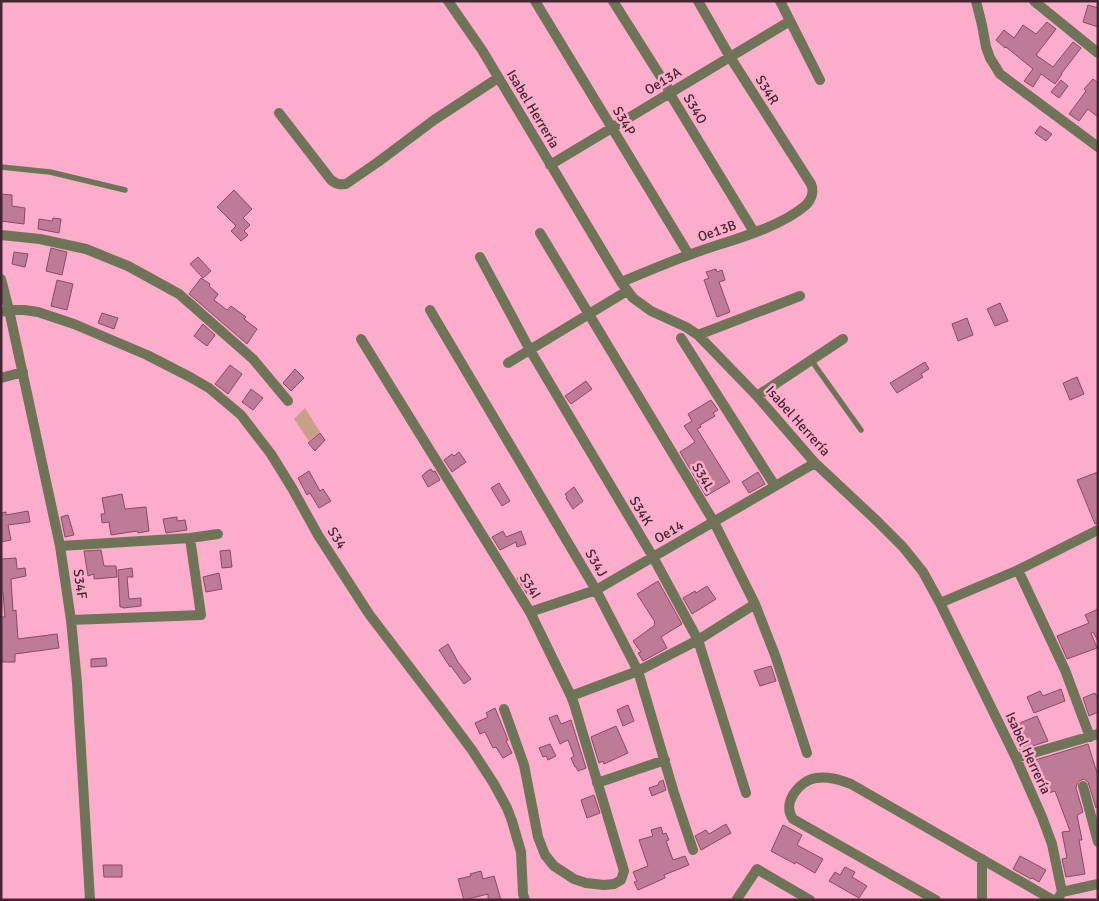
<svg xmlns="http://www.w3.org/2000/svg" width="1099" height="901" viewBox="0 0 1099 901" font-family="Signika,sans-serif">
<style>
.green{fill:#c7a087}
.building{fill:#be7b95;stroke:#8c4864}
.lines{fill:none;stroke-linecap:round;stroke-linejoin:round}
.lane{stroke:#6f7358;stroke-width:5.5}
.street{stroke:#6f7358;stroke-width:10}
.labels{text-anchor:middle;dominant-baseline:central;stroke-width:5;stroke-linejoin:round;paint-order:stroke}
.street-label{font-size:14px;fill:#442632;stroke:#fcadcb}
</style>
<rect width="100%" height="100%" fill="#fcadcb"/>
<path class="green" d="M305 408 320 432 309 441 294 419Z"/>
<path class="building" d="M1088 5 1098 8V27L1083 22Z
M1047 22 1056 29 1036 55 1053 67 1073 42 1081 48 1061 74H1062L1055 84 1041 74 1033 87 1024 81 1033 69 1006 47 1005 48 996 40 1004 30 1014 38 1023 25 1036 34Z
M1093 79 1098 83V117L1088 109 1079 121 1069 114 1086 91 1084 89Z
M1061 80 1068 86 1059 98 1051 92Z
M1040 126 1052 134 1046 141 1035 133Z
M234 190 252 209 243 218 250 225 244 231 248 235 241 241 231 231 236 226 217 207Z
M1 194 12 195V206L25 208 24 224 1 221Z
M53 218 61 219 59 233 38 229 39 219 52 221Z
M51 248 67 252 62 275 46 271Z
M14 252 28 254 25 267 12 264Z
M198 257 211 271 203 278 190 264Z
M716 269 717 272 722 270 725 280 719 282 730 312 717 317 704 280 709 278 706 272Z
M201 278 210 284 209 286 218 294 214 300 227 310 231 306 246 317 244 319 257 329 247 344 189 294Z
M57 280 73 284 67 310 51 306Z
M1000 303 1008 321 995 326 987 309Z
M102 313 118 318 114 329 98 323Z
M967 318 973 335 958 341 952 324Z
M203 324 215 335 207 346 194 336Z
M925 362 929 369 921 374 923 377 897 393 890 383Z
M230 365 242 374 228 394 215 384Z
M295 369 304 378 291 391 283 383Z
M1077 377 1084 394 1070 400 1063 383Z
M586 381 592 389 571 404 565 396Z
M251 389 263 398 253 410 242 402Z
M711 400 718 410 713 413 715 416 700 425 701 427 697 429 730 482 706 496 680 452 695 442 684 426 692 421 688 414Z
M320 433 325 440 315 451 308 443Z
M459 452 466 462 452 472 444 460 452 454 454 456Z
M431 469 433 472 435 471 440 480 428 487 422 476 426 472Z
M309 471 320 491 323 489 331 501 319 508 310 493 307 495 298 478Z
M758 472 765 484 749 493 742 482Z
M1098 472V523L1095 524 1077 480Z
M499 483 510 501 502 506 491 488Z
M574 487 583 501 573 509 566 498 567 497 565 494Z
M122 494 125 509 146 507 149 531 138 533 137 531 111 535 109 522 102 523 101 514H105L102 498Z
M28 511 30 522 8 525 11 540 1 542V513L6 512V515Z
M68 515 74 535 65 537 61 517Z
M177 517V521L185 520 187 530 166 533 163 519Z
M503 531 506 537 521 531 526 544 517 547 516 542 500 550 492 537Z
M101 550 104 566H116L117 577 94 579V574L88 576 84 551Z
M230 550 232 567 222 568 220 551Z
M16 558 17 569 25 568 26 576 11 579 13 611 16 610 18 639 57 634 59 648 15 654V662H2L1 617H5L3 592H1V559Z
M132 568 133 577H127L129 599 141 598V606L123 608V607H120L118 570Z
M219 573 222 589 206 592 203 577Z
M528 573 535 590 527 594 517 578Z
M658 581 682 624 661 637 667 648 643 661 638 653 641 652 633 641 655 625 654 623 655 622 637 594Z
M707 586 716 599 692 614 683 598 695 591 696 593Z
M1098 609V641L1093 632 1091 633 1097 648 1067 659 1057 636 1089 623 1085 615Z
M448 644 458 662 471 679 464 684 451 666 450 667 439 650Z
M106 658 107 666 91 667V659Z
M771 666 776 681 760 686 754 671Z
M1061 689 1065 701 1034 713 1027 697 1040 691 1043 696Z
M1095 693 1098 699V712L1089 716 1083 698Z
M628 705 634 721 623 726 617 710Z
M495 708 508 740 506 741 512 753 503 758 496 747 493 748 485 732 480 734 475 723 488 717 486 713Z
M557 715 561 724 571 720 586 768 578 771 576 767H575L571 758 574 756 568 740 560 744 549 718Z
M1037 716 1048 741 1020 750 1010 727Z
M616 726 628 753 604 764 603 761 599 763 591 737Z
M550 744 556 756 548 760 546 756 543 757 539 748Z
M1088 744 1098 776V807L1096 808 1088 782 1084 779 1079 781 1077 784 1076 788 1083 812 1077 815 1082 840H1079L1085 874 1066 877 1062 859 1067 858 1062 832 1070 831 1055 791 1042 795 1032 761Z
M663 780 666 790 652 796 649 788 658 785 659 782Z
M594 795 600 813 587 818 581 800Z
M726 824 731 833 701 850 695 836 706 830 709 834Z
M783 825 802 835 797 845 823 859 815 873 796 862 795 864 771 851Z
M661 827 663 834 666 833 669 840 666 841 673 860 685 856 689 865 664 875 665 878 638 890 634 882 637 881 633 872 648 866 639 840 653 836 651 830Z
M1020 856 1046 870 1039 882 1032 878 1031 879 1013 869Z
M103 865H122V877H104Z
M845 867 855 872 852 877 867 886 859 898 829 881 835 872 840 875Z
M481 871 483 879 494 876 501 900H488V894L464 900 458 879 471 876 470 874Z"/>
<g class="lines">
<path class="lane" d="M1 167 50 172 125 190
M811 360 861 430"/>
<path class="street" d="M448 1 482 50 621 282 633 298 651 311 686 327 698 335 757 396 815 463 877 521 903 547 923 572 940 603 1016 758 1042 817 1052 844 1062 892 1057 900
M535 1 689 255
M613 1 671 93 670 94 754 232
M780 1 820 80
M976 1 982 25 986 47 990 58 1000 74 1098 147
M1034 1 1098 53
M279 113 331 180C337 184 339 185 346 184L378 162 434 120 498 78
M550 165 790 21
M540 233 714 522 755 604 775 655 807 753
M1 235 40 239 86 249 128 266 179 294 253 359 288 401
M480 257 530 350 653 557 698 640 746 793
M1 279 9 310 60 546 71 620 77 683 90 900
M621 282C646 272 671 261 697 252 731 240 778 229 806 205 812 199 814 191 811 184L730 57 698 1
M430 310 596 590 638 671 674 793 693 850
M1 312 9 310H24L38 312 74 324 147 355 190 377 209 388 241 415 271 454 292 488 318 535 369 614 443 711 472 750 494 784 507 808 512 821 521 852 523 894 525 900
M698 335 800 296
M681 338 775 486
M361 339 530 612 571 696 574 704 624 871 621 880 614 884 604 885 586 883 574 879 554 866 545 855 538 837 524 765 504 709
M508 363 627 291
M1 378 23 372
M757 396 843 339
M60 546 190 538 218 534
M1018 570 1065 670 1090 737
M940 603 1018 570 1098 530
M530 612 596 590 815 463
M71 620 201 615 190 538
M571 696 638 671 698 640 755 604
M1016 758 1098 734
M597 783 665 760
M1083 786 1098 842
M982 859V900
M1062 892 1098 884
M737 900V899L757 869 810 900
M936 900 793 819C781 803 800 780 816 778 829 776 840 780 851 784L1053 900"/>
</g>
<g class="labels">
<g class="street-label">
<text transform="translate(663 81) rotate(-31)">Oe13A</text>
<text transform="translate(767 90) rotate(58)">S34R</text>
<text transform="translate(533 109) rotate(59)">Isabel Herrería</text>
<text transform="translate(695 109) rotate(59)">S34O</text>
<text transform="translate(624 121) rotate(59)">S34P</text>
<text transform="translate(717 231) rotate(-19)">Oe13B</text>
<text transform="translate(798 421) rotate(48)">Isabel Herrería</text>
<text transform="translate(703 477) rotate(59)">S34L</text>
<text transform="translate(641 511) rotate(59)">S34K</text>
<text transform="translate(669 532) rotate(-30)">Oe14</text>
<text transform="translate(337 538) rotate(58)">S34</text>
<text transform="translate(596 563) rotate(59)">S34J</text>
<text transform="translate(80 584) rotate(82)">S34F</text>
<text transform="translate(530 586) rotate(58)">S34I</text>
<text transform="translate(1028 753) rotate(65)">Isabel Herrería</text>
</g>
</g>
<rect width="1099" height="901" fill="none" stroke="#442632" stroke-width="5"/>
</svg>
